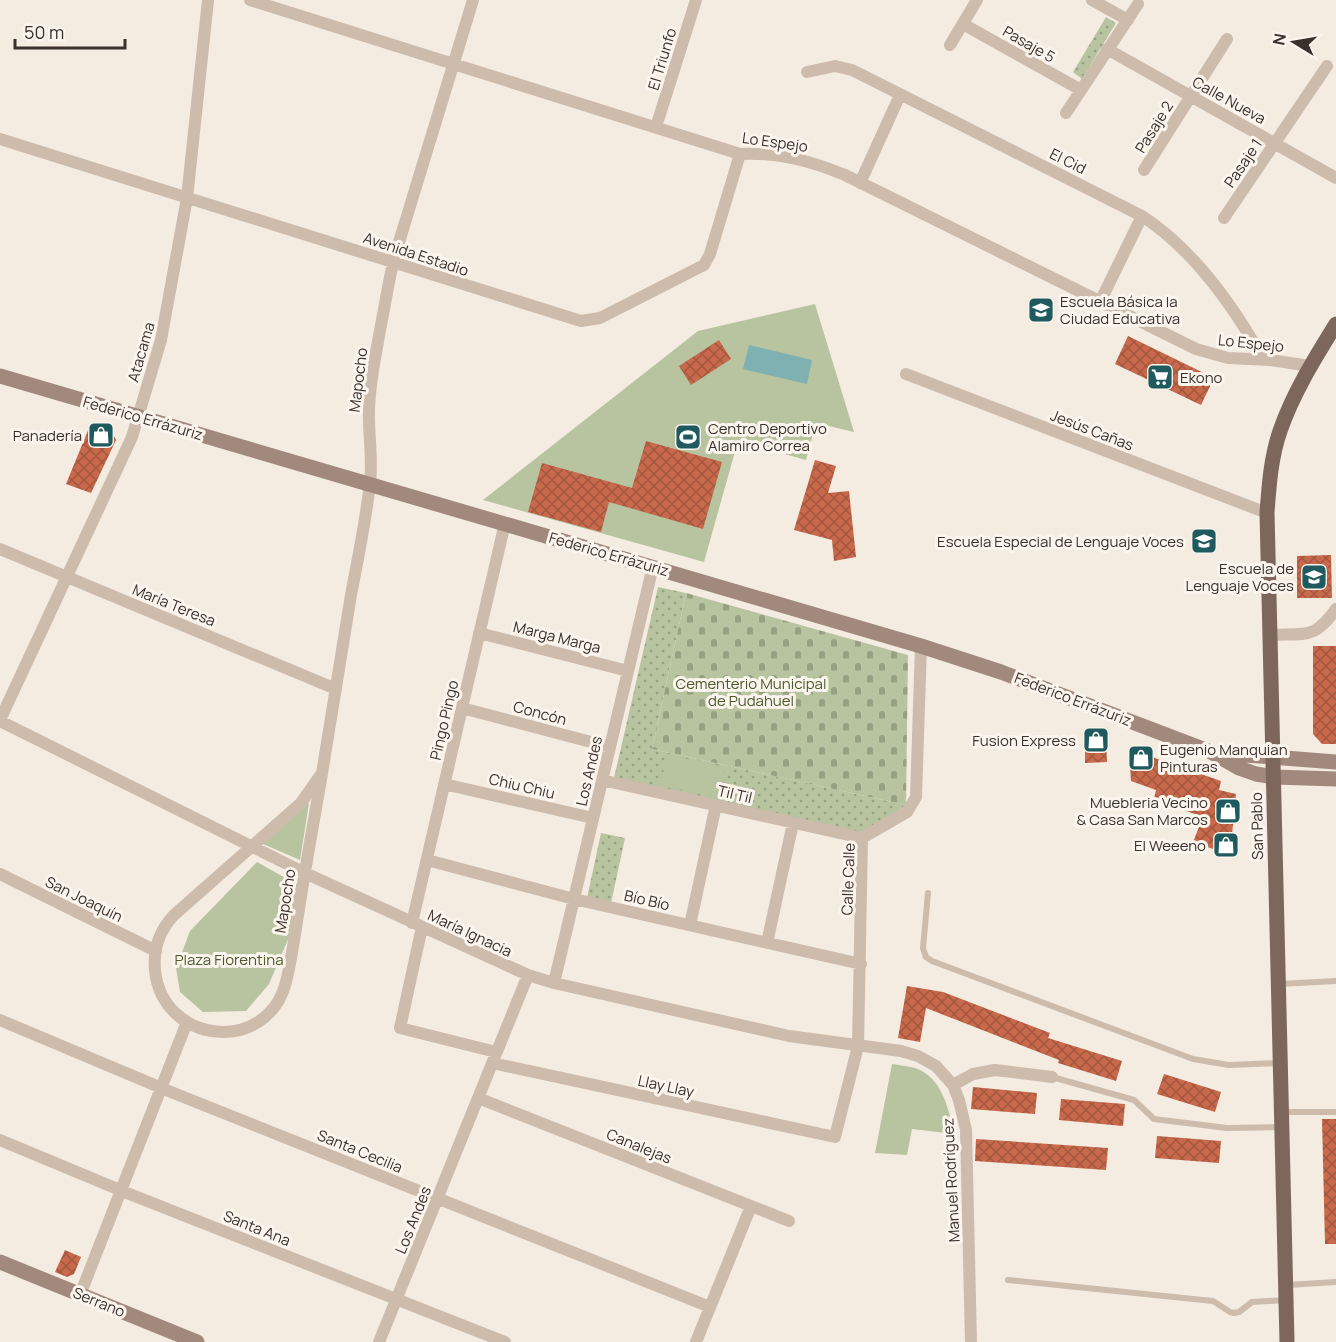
<svg xmlns="http://www.w3.org/2000/svg" width="1336" height="1342" viewBox="0 0 1336 1342" font-family="Manrope,sans-serif">
<style>
.grass{fill:url(#grass-dots)}
.cemetery{fill:url(#cemetery-stones)}
.green{fill:#b8c4a0}
.water{fill:#7fb0b2}
.building{fill:url(#building-cross-hatch)}
.lines{fill:none;stroke-linecap:round;stroke-linejoin:round}
.lane{stroke:#cdbbac;stroke-width:6}
.street{stroke:#cdbbac;stroke-width:12}
.secondary{stroke:#a18a7d;stroke-width:15}
.primary{stroke:#7d675c;stroke-width:15}
.labels{text-anchor:middle;dominant-baseline:central;stroke-width:6;stroke-linejoin:round;paint-order:stroke}
.street-label{font-size:15px;fill:#3b302b;stroke:#fbf5ee}
.poi-label{font-size:15px;fill:#3b302b;stroke:#fbf5ee;text-anchor:end}
.park-label{font-size:15px;fill:#4a5a2e;stroke:#fbf5ee}
</style>
<defs>
<pattern id="grass-dots" width="8" height="8" patternUnits="userSpaceOnUse" patternTransform="scale(1.5)"><rect width="8" height="8" fill="#b8c4a0"/><path d="M2 2h.1M6 6h.1" fill="none" stroke="#97a083" stroke-width="1.8" stroke-linecap="round"/></pattern>
<pattern id="cemetery-stones" width="16" height="16" patternUnits="userSpaceOnUse" patternTransform="scale(1.5)"><rect width="16" height="16" fill="#b8c4a0"/><path d="M2 7V4a2 2 0 0 1 4 0v3zM10 15v-3a2 2 0 0 1 4 0v3z" fill="#97a083"/></pattern>
<pattern id="building-cross-hatch" width="8" height="8" patternUnits="userSpaceOnUse" patternTransform="scale(1.5)"><rect width="8" height="8" fill="#c8694b"/><path d="M0 0l8 8M0 8l8-8" fill="none" stroke="#a4573f"/></pattern>
</defs>
<rect width="100%" height="100%" fill="#f4ebe1"/>
<path class="grass" d="M1106 17 1116 23 1082 79 1073 72Z
M658 587 686 593 652 749 906 805 866 834 614 778Z
M601 833 625 838 611 903 587 898Z"/>
<path class="cemetery" d="M686 593 908 655 906 805 652 749Z"/>
<path class="green" d="M815 304 854 432 816 423 806 460 738 441 704 562 483 500 698 331Z
M667 755 725 767 718 798 660 785Z
M309 803 300 860 263 844Z
M257 862 298 885 289 937 269 984 246 1011 203 1012 180 992 176 968 190 931Z
M892 1064C899 1065 908 1066 915 1068 943 1077 948 1110 955 1134L912 1129 907 1155 875 1153Z"/>
<path class="water" d="M749 345 812 360 807 384 743 369Z"/>
<path class="building" d="M1128 336 1214 378 1201 405 1115 364Z
M719 340 731 359 691 385 679 366Z
M89 428 112 433 116 440 91 493 66 484Z
M646 441 722 462 703 529 609 502 601 532 528 512 542 463 632 488Z
M815 460 836 466 828 493 849 491 856 557 834 561 832 540 794 530Z
M1331 555 1332 598H1297V556Z
M1313 646H1336V744H1322L1313 734Z
M1085 732 1106 740 1107 762 1085 763Z
M1129 749 1221 781 1219 790 1236 794 1230 855 1193 842 1203 817 1154 799 1156 790 1131 781Z
M907 986 943 992 1050 1033 1048 1038 1122 1061 1116 1081 1058 1063 1059 1060 926 1008 920 1042 898 1038Z
M1164 1074 1221 1092 1215 1112 1157 1094Z
M973 1087 1037 1093 1035 1114 971 1109Z
M1061 1099 1125 1104 1123 1126 1059 1120Z
M1322 1119H1336V1244H1325Z
M1157 1136 1221 1141 1219 1163 1155 1158Z
M976 1139 1108 1148 1106 1170 975 1161Z
M65 1250 81 1257 74 1274 67 1277 55 1272Z"/>
<g class="lines">
<path class="lane" d="M928 893 923 948 926 957 932 961 1193 1059 1229 1065 1280 1063
M1280 984 1336 981
M1052 1077 1134 1100 1154 1119 1227 1128 1282 1127
M1282 1112H1336
M1008 1280 1213 1301 1230 1312 1234 1313 1239 1312 1252 1302 1286 1300
M1287 1285 1336 1282"/>
<path class="street" d="M250 0 740 154C778 152 811 161 845 175L1196 349 1228 358 1270 360 1310 366
M1092 0 1128 20
M963 24 1081 90
M950 45 977 0
M1107 49 1336 178
M807 72 835 66 852 70 1142 216C1194 250 1233 305 1263 359
M1066 113 1138 4
M656 127 696 0
M0 139 581 321 600 318 704 265 710 254 740 154
M1144 170 1227 39
M860 183 900 95
M1224 218 1327 66
M1100 302 1142 216
M906 374 1267 513
M0 549 336 689
M479 633 628 671
M1270 635C1306 633 1314 640 1336 609
M462 708 610 747
M0 720 132 437 161 340 187 198 208 0
M0 721 305 873 528 975 554 983 789 1036 901 1051 918 1056 936 1066 953 1085 959 1100 966 1130 971 1342
M322 773 301 803 174 915C159 931 153 949 155 970 162 1044 267 1056 286 982 292 958 295 933 299 909 305 870 312 831 319 791 330 726 340 661 351 595 358 558 366 520 370 483 373 458 368 433 369 408 370 380 376 353 381 325 386 301 389 276 396 252L473 0
M602 780 862 838
M444 784 593 818
M862 838 907 812 916 797 921 646
M427 860 574 899 861 964
M0 874 156 951
M412 923 505 523
M690 925 716 805
M422 927 400 1028 496 1052
M767 943 793 823
M554 983 653 566
M0 1020 171 1092 710 1307
M492 1063 835 1137 858 1046 862 838
M953 1085 973 1074 995 1070 1052 1077
M478 1098 789 1221
M0 1140 132 1195 505 1342
M80 1295 187 1022
M379 1342 528 975
M696 1342 751 1206"/>
<path class="secondary" d="M0 376 921 646 1001 672 1211 752 1239 768 1256 774 1274 777 1336 779
M1220 753 1336 762
M0 1262 197 1342"/>
<path class="primary" d="M1287 1342 1267 513C1269 485 1271 457 1280 431 1293 393 1315 358 1336 324"/>
</g>
<defs>
<symbol id="school-square" viewBox="-11 -11 22 22"><rect x="-9" y="-9" width="18" height="18" rx="4" fill="#1f5a5e" stroke="#fbf5ee"/><path d="M0-5L7-2L0 1L-7-2ZM-4 1L0 2.5L4 1V4Q0 6-4 4Z" fill="#fff"/></symbol>
<symbol id="supermarket-square" viewBox="-11 -11 22 22"><rect x="-9" y="-9" width="18" height="18" rx="4" fill="#1f5a5e" stroke="#fbf5ee"/><path d="M-6-5.5h2.5l.6 2H6L4.5 2H-2.5L-4.4-4H-6ZM-1.5 3.2a1.3 1.3 0 1 0 .1 0ZM3 3.2a1.3 1.3 0 1 0 .1 0Z" fill="#fff"/></symbol>
<symbol id="shop-square" viewBox="-11 -11 22 22"><rect x="-9" y="-9" width="18" height="18" rx="4" fill="#1f5a5e" stroke="#fbf5ee"/><path d="M-5-2.5h2.3a2.7 3.5 0 0 1 5.4 0H5L5.5 6h-11ZM-1.5-2.5h3a1.5 2.3 0 0 0-3 0Z" fill="#fff"/></symbol>
<symbol id="stadium-square" viewBox="-11 -11 22 22"><rect x="-9" y="-9" width="18" height="18" rx="4" fill="#1f5a5e" stroke="#fbf5ee"/><path d="M0-5a6.5 5 0 1 0 0 10a6.5 5 0 1 0 0-10ZM-3.5-1.8h7v3.6h-7Z" fill="#fff"/></symbol>
</defs>
<g fill-rule="evenodd">
<use href="#school-square" x="1026" y="295" width="30" height="30"/>
<use href="#supermarket-square" x="1145" y="362" width="30" height="30"/>
<use href="#shop-square" x="86" y="420" width="30" height="30"/>
<use href="#stadium-square" x="673" y="422" width="30" height="30"/>
<use href="#school-square" x="1189" y="526" width="30" height="30"/>
<use href="#school-square" x="1299" y="562" width="30" height="30"/>
<use href="#shop-square" x="1081" y="725" width="30" height="30"/>
<use href="#shop-square" x="1126" y="743" width="30" height="30"/>
<use href="#shop-square" x="1213" y="796" width="30" height="30"/>
<use href="#shop-square" x="1211" y="830" width="30" height="30"/>
</g>
<g class="labels">
<g class="street-label">
<text transform="translate(1029 44) rotate(30)">Pasaje 5</text>
<text transform="translate(662 59) rotate(-73)">El Triunfo</text>
<text transform="translate(1229 100) rotate(29)">Calle Nueva</text>
<text transform="translate(1154 127) rotate(-58)">Pasaje 2</text>
<text transform="translate(775 142) rotate(8)">Lo Espejo</text>
<text transform="translate(1068 161) rotate(26)">El Cid</text>
<text transform="translate(1243 163) rotate(-56)">Pasaje 1</text>
<text transform="translate(416 254) rotate(18)">Avenida Estadio</text>
<text transform="translate(1251 343) rotate(6)">Lo Espejo</text>
<text transform="translate(141 352) rotate(-74)">Atacama</text>
<text transform="translate(358 380) rotate(-83)">Mapocho</text>
<text transform="translate(143 418) rotate(16)">Federico Errázuriz</text>
<text transform="translate(1092 430) rotate(21)">Jesús Cañas</text>
<text transform="translate(609 554) rotate(16)">Federico Errázuriz</text>
<text transform="translate(174 605) rotate(22)">María Teresa</text>
<text transform="translate(557 637) rotate(14)">Marga Marga</text>
<text transform="translate(1073 699) rotate(21)">Federico Errázuriz</text>
<text transform="translate(540 713) rotate(15)">Concón</text>
<text transform="translate(444 720) rotate(-77)">Pingo Pingo</text>
<text transform="translate(589 771) rotate(-77)">Los Andes</text>
<text transform="translate(522 786) rotate(13)">Chiu Chiu</text>
<text transform="translate(735 794) rotate(13)">Til Til</text>
<text transform="translate(1257 826) rotate(-91)">San Pablo</text>
<text transform="translate(848 879) rotate(-88)">Calle Calle</text>
<text transform="translate(84 899) rotate(26)">San Joaquín</text>
<text transform="translate(647 900) rotate(13)">Bío Bío</text>
<text transform="translate(285 901) rotate(-81)">Mapocho</text>
<text transform="translate(470 933) rotate(25)">María Ignacia</text>
<text transform="translate(666 1086) rotate(12)">Llay Llay</text>
<text transform="translate(639 1146) rotate(22)">Canalejas</text>
<text transform="translate(360 1151) rotate(22)">Santa Cecilia</text>
<text transform="translate(951 1180) rotate(-93)">Manuel Rodríguez</text>
<text transform="translate(413 1220) rotate(-68)">Los Andes</text>
<text transform="translate(257 1228) rotate(22)">Santa Ana</text>
<text transform="translate(99 1302) rotate(22)">Serrano</text>
</g>
<g class="poi-label">
<text x="1060" y="301" text-anchor="start">Escuela Básica la<tspan x="1060" dy="17">Ciudad Educativa</tspan></text>
<text x="1180" y="377" text-anchor="start">Ekono</text>
<text x="708" y="428" text-anchor="start">Centro Deportivo<tspan x="708" dy="17">Alamiro Correa</tspan></text>
<text x="82" y="435">Panadería</text>
<text x="1184" y="541">Escuela Especial de Lenguaje Voces</text>
<text x="1294" y="568">Escuela de<tspan x="1294" dy="17">Lenguaje Voces</tspan></text>
<text x="1076" y="740">Fusion Express</text>
<text x="1160" y="749" text-anchor="start">Eugenio Manquian<tspan x="1160" dy="17">Pinturas</tspan></text>
<text x="1208" y="802">Muebleria Vecino<tspan x="1208" dy="17">&amp; Casa San Marcos</tspan></text>
<text x="1206" y="845">El Weeeno</text>
</g>
<g class="park-label">
<text x="751" y="683">Cementerio Municipal<tspan x="751" dy="17">de Pudahuel</tspan></text>
<text x="229" y="959">Plaza Fiorentina</text>
</g>
</g>
<g transform="translate(1294 42) rotate(281)" stroke="#fbf5ee" stroke-width="4.5" paint-order="stroke">
<path d="M0-4.5L10 22L0 15L-10 22Z" fill="#3b302b"/>
<text y="-9" font-size="16" font-weight="bold" text-anchor="middle" fill="#3b302b">N</text>
</g>
<path d="M15 39v9h110v-9" fill="none" stroke="#3b302b" stroke-width="3"/>
<text x="24" y="39" font-size="18" fill="#3b302b" stroke="#fbf5ee" stroke-width="4.5" paint-order="stroke">50 m</text>
</svg>
